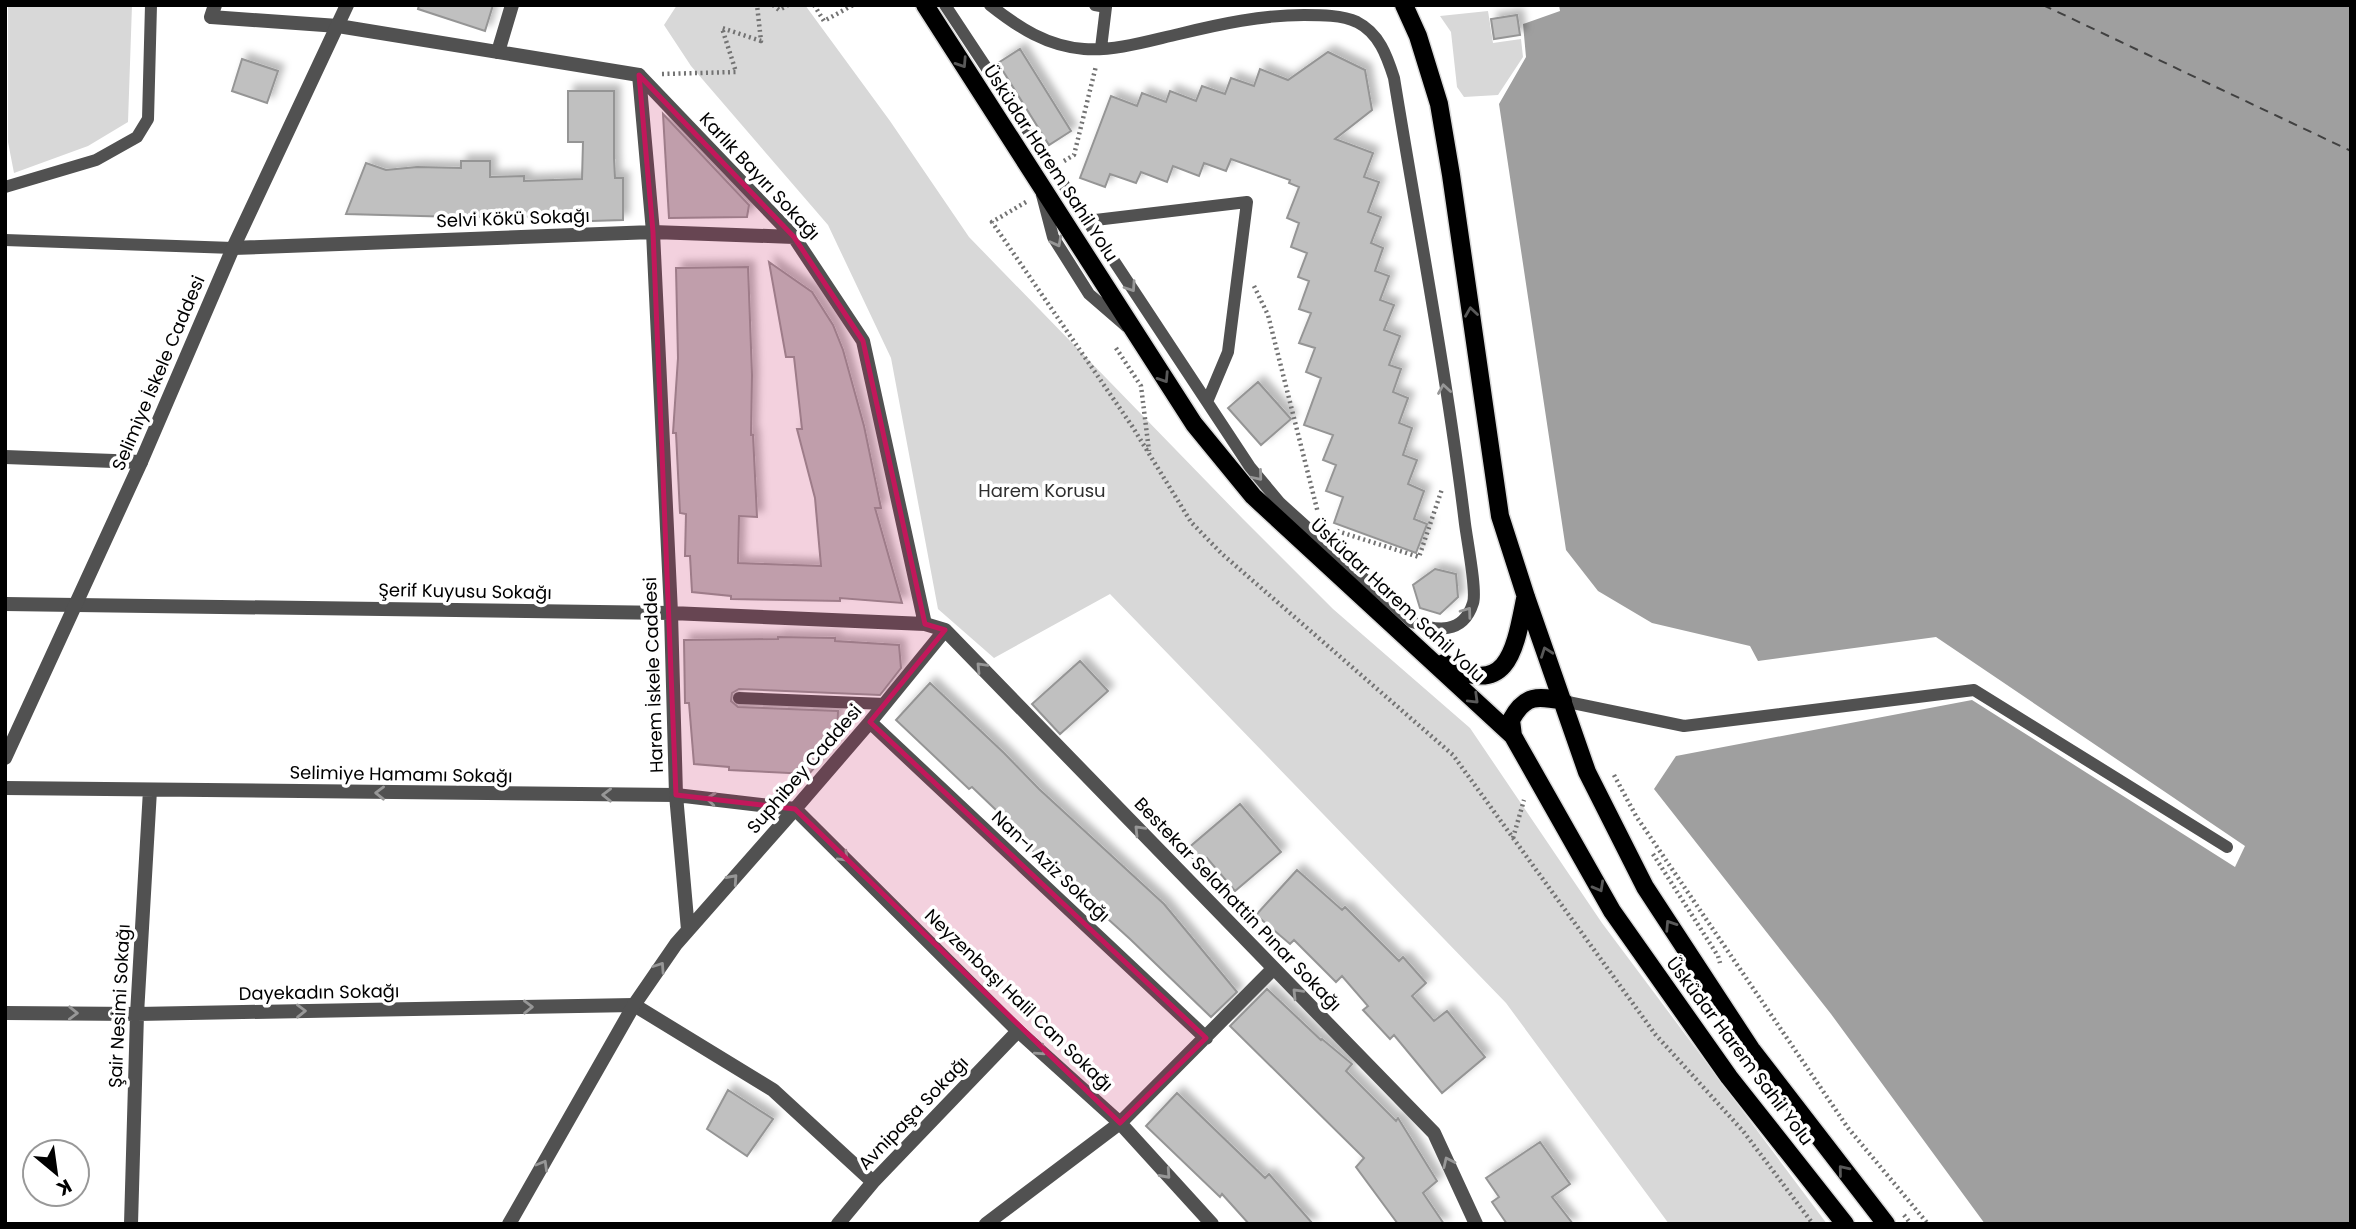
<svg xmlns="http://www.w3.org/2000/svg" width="2356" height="1229" viewBox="0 0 2356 1229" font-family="Poppins,sans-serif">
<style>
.green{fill:#d8d8d8}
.water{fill:#9f9f9f}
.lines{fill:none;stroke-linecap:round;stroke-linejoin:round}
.ferry{stroke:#404040;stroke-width:2;stroke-dasharray:9 7;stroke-linecap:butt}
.building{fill:#c0c0c0;stroke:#959595;stroke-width:2;filter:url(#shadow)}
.primary-casing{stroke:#dbdbdb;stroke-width:21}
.path{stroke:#737373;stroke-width:4.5;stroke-dasharray:2 3.5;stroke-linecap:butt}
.service{stroke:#515151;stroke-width:12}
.minor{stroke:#515151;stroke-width:14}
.tertiary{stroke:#515151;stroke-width:14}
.primary{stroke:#000;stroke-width:18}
.oneway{stroke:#595959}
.oneway2{stroke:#979797}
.marked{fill:#c2185b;fill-opacity:0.2;stroke:#c2185b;stroke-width:5;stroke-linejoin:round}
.labels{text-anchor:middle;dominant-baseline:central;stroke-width:7;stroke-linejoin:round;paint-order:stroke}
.street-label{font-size:18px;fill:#000;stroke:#fff}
.park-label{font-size:18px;fill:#2f2f2f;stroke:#fff}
</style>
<defs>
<filter id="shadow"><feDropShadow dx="6" dy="-6" stdDeviation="3.5" flood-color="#0004"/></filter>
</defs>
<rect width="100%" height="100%" fill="#fff"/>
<path class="green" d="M8 5H132L128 122 88 146 14 173 8 142Z
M677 5H805L890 121 969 237 1243 519 1333 609 1470 728 1602 923 1827 1224H1669L1506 1003 1110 594 994 658 938 609 891 358 828 225 691 66 664 25Z
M1488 11 1493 43 1521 39 1523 57 1498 95 1464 97 1457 87 1451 32 1440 16Z"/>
<path class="water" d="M1559 5H2351V1224H1985L1831 1014 1654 789 1676 756 1972 700 2235 867 2245 846 1936 637 1758 661 1750 646 1652 623 1598 591 1566 550 1499 104 1526 57 1523 24 1560 11Z"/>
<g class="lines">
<path class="ferry" d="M2043 5 2351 151"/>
</g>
<path class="building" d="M419 5H493L485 31 418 9Z
M1517 15 1520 35 1494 39 1491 19Z
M1020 49 1071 131 1049 145 998 63Z
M1328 52 1365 70 1372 110 1335 139 1373 153 1364 177 1379 182 1368 212 1381 217 1371 243 1383 248 1375 271 1389 276 1380 300 1394 305 1384 330 1400 336 1389 365 1401 369 1393 392 1408 398 1399 423 1412 428 1403 455 1417 460 1408 484 1424 491 1414 519 1427 524 1416 553 1334 523 1343 497 1326 491 1336 465 1323 460 1333 435 1304 425 1321 378 1306 372 1315 348 1299 343 1311 313 1299 309 1309 281 1298 277 1307 253 1291 247 1299 223 1287 218 1299 187 1289 183 1290 180 1231 159 1226 171 1204 163 1199 176 1173 166 1167 182 1141 172 1136 183 1110 174 1105 187 1080 178 1111 96 1137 106 1142 93 1166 102 1170 91 1196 101 1202 86 1225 94 1231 78 1254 86 1260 69 1288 80Z
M242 59 278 71 267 103 232 91Z
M568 91H614V158L615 178H623V220L559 222V216L458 217 346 214 366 163 386 170 417 167 461 168V161H490V177L524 176V181L582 179 583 142H568Z
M663 114 749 205 747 217 669 218Z
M769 262 812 292 833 325 843 350 864 426 881 508H875L902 603 840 598V601L731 599V596L692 592 690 556H685L686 514 680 513 676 433H673L678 358 676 268 748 267 752 375 751 435H753L757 517 739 516 738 563 821 566 815 498 797 429H802L794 357H786Z
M1258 382 1291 419 1261 445 1228 408Z
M1435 569 1456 574 1458 597 1440 614 1420 608 1413 585Z
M778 637 835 638V641L899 645 901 668 880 695 739 689 732 693 731 701 738 707 838 711 837 741 809 774 729 770V767L694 764 689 703H685L684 640 778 639Z
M1080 661 1108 691 1060 734 1032 704Z
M930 683 1004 753 1039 789 1164 904 1237 992 1211 1017 1130 939 1011 831 995 814 997 811 972 787 969 789 896 720Z
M1240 804 1281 852 1235 891 1207 858 1199 866 1186 850Z
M1297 870 1342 910 1345 907 1399 961 1403 957 1426 983 1412 996 1434 1021 1447 1011 1485 1057 1442 1093 1394 1035 1390 1039 1363 1010 1368 1006 1342 976 1336 982 1294 940 1290 944 1256 915Z
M1267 989 1321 1040 1322 1039 1352 1064 1346 1071 1396 1121 1398 1118 1437 1181 1423 1193 1444 1224H1398L1356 1167 1364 1158 1230 1026Z
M728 1090 773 1119 747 1156 707 1129Z
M1177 1093 1265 1178 1269 1174 1313 1224H1249L1222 1194 1220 1197 1146 1126Z
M1540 1142 1570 1184 1552 1197 1573 1224H1507L1492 1202 1499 1197 1486 1178Z"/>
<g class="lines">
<defs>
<path id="primary" d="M925 5 1194 424 1253 496 1513 736 1612 911 1729 1077 1845 1224
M1404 5 1418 36 1439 104 1451 175 1500 516 1526 597 1587 772 1645 887 1751 1049 1886 1224
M1444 663C1508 700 1515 649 1525 599
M1513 736 1511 720C1525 694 1538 696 1563 701"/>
</defs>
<use href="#primary" class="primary-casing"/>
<path class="path" d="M773 5 779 10 788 5
M814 5 824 21 853 5
M662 74 736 72 722 28 761 41 757 5
M1064 161 1074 155 1096 66
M1026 202 992 222 1132 426 1191 522 1221 553 1453 755 1655 1034 1743 1131 1813 1224
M1254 286 1268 315 1318 513
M1116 348 1141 386 1149 451
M1337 531 1419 557 1442 489
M1614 775 1636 816 1848 1128 1928 1224
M1513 838 1524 800
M1653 854 1718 956 1720 963
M1904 1215 1911 1224"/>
<path class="service" d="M945 5 1250 467 1280 503 1412 622C1436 631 1463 635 1473 603 1477 591 1467 540 1465 524 1447 375 1418 226 1394 78 1387 56 1379 33 1357 22 1342 15 1321 15 1304 15 1262 15 1220 24 1179 34 1148 41 1116 51 1084 49 1047 46 1019 28 990 5
M1095 5 1106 7 1101 48
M5 187 96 160 137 137 148 119 151 5
M1042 195 1053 237 1089 294 1126 326
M1087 221 1247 202 1228 352 1207 402
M5 240 233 248
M739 698 885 704
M1563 701 1684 726 1974 690 2227 847"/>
<path class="minor" d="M215 5 211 17 338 26
M498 52 512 5
M639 75 794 237 863 341 925 624 945 630 1434 1133 1476 1224
M233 248 653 232 794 237
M5 457 141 462
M5 604 671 613 925 624
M945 630 870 722 795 809 1018 1031 1120 1123 1212 1224
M870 722 1206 1038
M5 788 676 795 671 613 653 232 639 75
M5 1013 137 1014 634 1005 773 1090 873 1182
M131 1224 137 1014 150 790
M838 1224 873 1182 1018 1031
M986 1224 1120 1123 1273 969"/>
<path class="tertiary" d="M338 26 639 75
M5 758 141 462 233 248 347 5
M688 930 676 795 795 809
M509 1224 634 1005 676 944 795 809"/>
<use href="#primary" class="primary"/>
</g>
<defs><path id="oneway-chevron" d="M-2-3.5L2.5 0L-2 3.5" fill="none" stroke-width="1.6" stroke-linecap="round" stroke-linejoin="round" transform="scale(1.75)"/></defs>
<g class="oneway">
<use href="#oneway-chevron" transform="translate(962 63) rotate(57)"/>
<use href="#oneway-chevron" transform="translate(1471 312) rotate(-98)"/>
<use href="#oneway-chevron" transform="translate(1164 378) rotate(57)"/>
<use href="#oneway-chevron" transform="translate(1546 652) rotate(-110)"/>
<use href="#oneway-chevron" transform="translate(1474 699) rotate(44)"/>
<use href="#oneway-chevron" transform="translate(1599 887) rotate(61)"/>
<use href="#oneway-chevron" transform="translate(1670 925) rotate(-123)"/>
<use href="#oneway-chevron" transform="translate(1843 1170) rotate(-129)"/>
</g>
<g class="oneway2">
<use href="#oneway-chevron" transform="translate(1057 242) rotate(62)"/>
<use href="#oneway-chevron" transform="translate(1131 287) rotate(56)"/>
<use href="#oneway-chevron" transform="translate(1444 389) rotate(-99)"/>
<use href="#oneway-chevron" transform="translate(1258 476) rotate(50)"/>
<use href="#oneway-chevron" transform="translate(1467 612) rotate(-54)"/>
<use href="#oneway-chevron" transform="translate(981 667) rotate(-134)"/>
<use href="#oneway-chevron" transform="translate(380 793) rotate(-179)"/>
<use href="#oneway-chevron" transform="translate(607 795) rotate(-179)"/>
<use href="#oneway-chevron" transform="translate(711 799) rotate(-174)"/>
<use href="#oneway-chevron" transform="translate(1139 830) rotate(-134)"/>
<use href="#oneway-chevron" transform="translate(844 857) rotate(45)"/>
<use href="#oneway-chevron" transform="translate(733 879) rotate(-48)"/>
<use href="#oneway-chevron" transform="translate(660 967) rotate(-56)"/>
<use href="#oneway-chevron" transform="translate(1297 993) rotate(-134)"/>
<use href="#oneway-chevron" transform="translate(528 1007) rotate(-1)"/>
<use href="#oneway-chevron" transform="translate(301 1011) rotate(-1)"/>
<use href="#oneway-chevron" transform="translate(73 1013) rotate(1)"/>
<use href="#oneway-chevron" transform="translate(1041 1051) rotate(42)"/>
<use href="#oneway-chevron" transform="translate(1448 1162) rotate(-115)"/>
<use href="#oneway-chevron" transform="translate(543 1165) rotate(-60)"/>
<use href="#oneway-chevron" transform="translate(1166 1174) rotate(48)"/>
</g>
<path class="marked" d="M639 75 794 237 863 341 925 624 945 630 870 722 1206 1038 1120 1123 795 809 676 795 653 232Z"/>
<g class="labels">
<g class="street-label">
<text transform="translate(1051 163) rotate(57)">Üsküdar Harem Sahil Yolu</text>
<text transform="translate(760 176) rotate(47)">Karlık Bayırı Sokağı</text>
<text transform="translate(513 218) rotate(-2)">Selvi Kökü Sokağı</text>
<text transform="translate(158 373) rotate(-67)">Selimiye İskele Caddesi</text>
<text transform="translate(465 591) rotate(1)">Şerif Kuyusu Sokağı</text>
<text transform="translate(1398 600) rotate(43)">Üsküdar Harem Sahil Yolu</text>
<text transform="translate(653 675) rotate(-92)">Harem İskele Caddesi</text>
<text transform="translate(804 769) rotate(-49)">Suphibey Caddesi</text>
<text transform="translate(401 774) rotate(1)">Selimiye Hamamı Sokağı</text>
<text transform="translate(1051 866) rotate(43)">Nan-ı Aziz Sokağı</text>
<text transform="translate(1238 904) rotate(46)">Bestekar Selahattin Pınar Sokağı</text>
<text transform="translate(319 992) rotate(-1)">Dayekadın Sokağı</text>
<text transform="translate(1019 1000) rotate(44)">Neyzenbaşı Halil Can Sokağı</text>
<text transform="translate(119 1006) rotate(-87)">Şair Nesimi Sokağı</text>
<text transform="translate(1740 1051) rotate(53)">Üsküdar Harem Sahil Yolu</text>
<text transform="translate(913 1113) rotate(-46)">Avnipaşa Sokağı</text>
</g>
<g class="park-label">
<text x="1042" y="490">Harem Korusu</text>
</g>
</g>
<rect width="2356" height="1229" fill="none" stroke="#000000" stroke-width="14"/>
<g transform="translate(56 1173) rotate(151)"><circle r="33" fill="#ffffff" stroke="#999999" stroke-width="2"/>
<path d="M0-5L12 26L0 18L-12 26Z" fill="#000000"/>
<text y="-10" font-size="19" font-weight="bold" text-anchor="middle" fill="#000000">K</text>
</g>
</svg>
